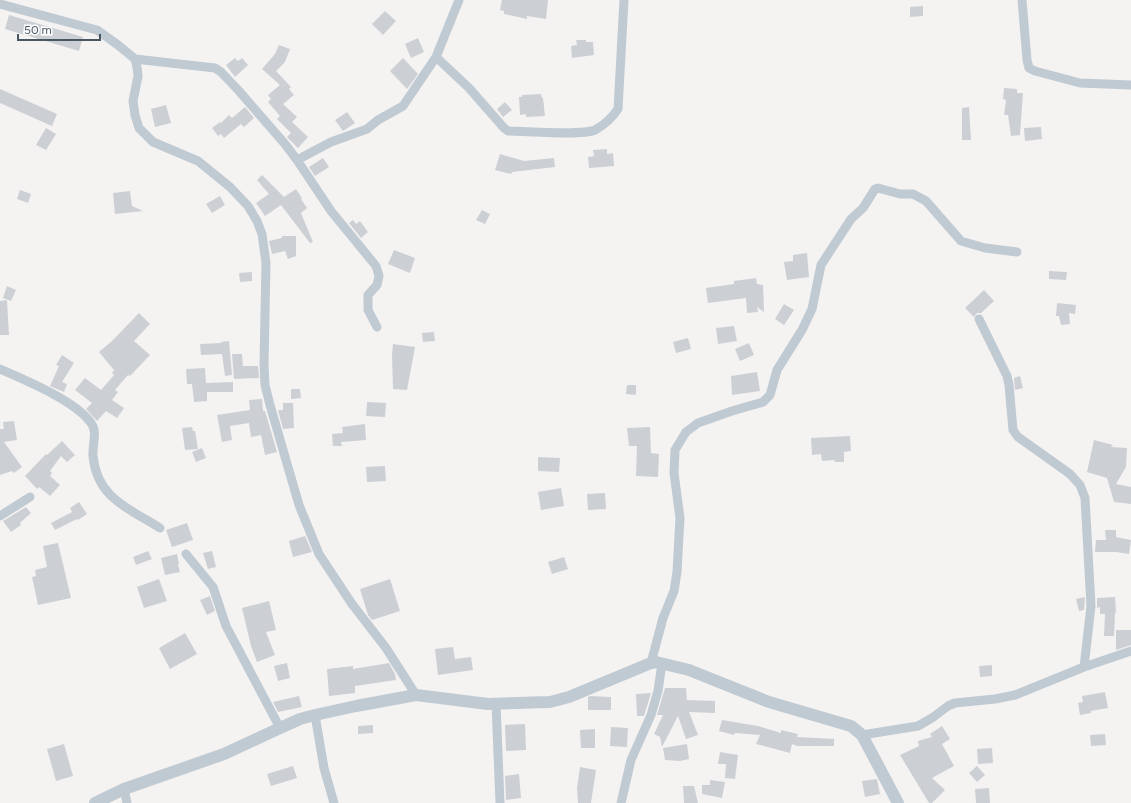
<svg xmlns="http://www.w3.org/2000/svg" width="1131" height="803" viewBox="0 0 1131 803" font-family="Figtree,sans-serif">
<style>
.building{fill:#ccd0d5}
.lines{fill:none;stroke-linecap:round;stroke-linejoin:round}
.minor{stroke:#c0cad2;stroke-width:9}
.tertiary{stroke:#c0cad2;stroke-width:12}
</style>
<rect width="100%" height="100%" fill="#f5f2f2"/>
<path class="building" d="M502 0H548L546 19 527 16V19L504 14V11L500 10Z
M923 6V16L910 17V7Z
M385 11 396 21 383 35 372 24Z
M9 15 83 37 79 51 5 29Z
M418 38 424 52 411 58 405 44Z
M576 40H586V42H593L594 55 572 58 571 46 577 45Z
M279 45 290 49 285 62 276 71 291 87 289 89 294 95 283 104 297 117 292 122 308 137 298 148 287 137 291 133 277 119 280 116 268 102 271 99 268 95 280 85 262 69 275 54Z
M235 58 238 61 242 58 248 65 235 77 226 65Z
M403 58 418 74 407 89 390 71Z
M1004 88 1017 89V93H1023L1020 135 1011 136 1008 115H1004L1006 100 1003 99Z
M0 89 57 114 52 126 0 103Z
M541 94 542 98H543L545 116 526 117V114L520 115 519 97H522V95Z
M505 102 512 110 503 117 497 109Z
M166 105 171 123 155 127 151 109Z
M245 107 254 118 244 127 241 124 224 138 221 134 218 136 212 128 220 122 221 123 229 115 232 118Z
M969 107 971 140H962V108Z
M347 112 355 123 343 131 335 120Z
M1041 127 1042 139 1025 141 1024 128Z
M46 128 56 134 46 150 36 145Z
M607 149V154L613 153 614 166 589 168 588 157 594 156 593 150Z
M500 154 524 161 554 158 555 167 512 172 511 174 495 170Z
M323 158 329 167 315 176 309 167Z
M262 175 284 197 296 189 302 198 301 199 307 208 301 213 313 242 310 243 281 205 265 216 256 203 269 194 257 180Z
M20 190 31 194 28 203 17 199Z
M130 191 132 206 143 211 115 214 113 193Z
M220 196 225 205 212 213 206 204Z
M482 210 490 214 485 224 476 220Z
M353 220 356 224 360 221 368 232 361 238 349 223Z
M282 236H296V256L288 259 285 251 272 254 269 241 282 238Z
M394 250 415 258 410 273 388 264Z
M807 253 809 277 787 280 784 262 793 261V255Z
M1049 271 1067 272 1066 280 1049 279Z
M252 272V281L240 282 239 273Z
M756 278 757 284 763 285 764 312 757 307 758 312 747 313 746 298 708 303 706 288 734 284V281Z
M7 286 16 290 11 301 3 298Z
M984 290 994 301 981 313H977L974 317 965 308Z
M7 300 9 335H0V301Z
M1057 303 1076 305 1075 314 1069 313 1070 324 1061 325 1059 316H1056Z
M784 304 794 310 784 325 775 319Z
M139 313 150 324 134 341 150 355 130 376 128 375 115 390 118 392 112 400 124 408 117 418 106 411 97 421 86 409 92 403 75 390 85 378 101 390 114 375 112 373 114 370 99 352 112 341Z
M734 326 737 341 718 344 716 328Z
M434 332 435 341 423 342 422 333Z
M688 338 691 349 676 353 673 342Z
M229 341 232 375 225 376 222 354 201 355 200 344 221 343V342Z
M749 343 754 355 740 361 735 349Z
M393 344 415 347 407 390 393 389 392 354Z
M232 354H242L243 366H258L259 378 234 379Z
M62 355 74 363 62 382 67 384 64 392 50 386 59 366 56 365Z
M205 368 206 383 233 382V392H207V401L194 402 192 384H187L186 369Z
M757 372 760 391 732 395 731 376Z
M1020 376 1023 388 1015 390 1014 378Z
M627 385H636V395L626 394Z
M291 389H300L301 398 291 399Z
M262 399 263 411H265L277 452 265 455 261 435 251 437 249 423 230 426 232 440 222 442 217 415 250 410 249 400Z
M367 402 386 403 385 417 366 416Z
M283 403H293L294 428 283 429 278 410H283Z
M14 421 17 440 4 442 22 467 14 473 12 471 0 475V429H4L3 422Z
M365 424 366 440 341 442 342 446H333L332 434 343 433 342 427Z
M192 427 193 431H195L198 449 185 450 182 428Z
M650 427 651 453 659 454 658 477 636 476 637 446H629L627 428Z
M850 436 851 451 844 452V462H835L834 460 822 461 821 454 812 455 811 438Z
M1094 440 1113 445 1111 447 1127 448 1126 467 1116 484 1131 487V504L1114 502 1107 478 1087 472Z
M62 441 75 455 67 462 61 456 50 471 52 473 50 476 60 485 50 496 39 487 37 489 25 476 46 454 47 455Z
M202 448 206 458 196 462 192 452Z
M538 457 560 458 559 472 538 471Z
M385 466 386 481 367 482 366 467Z
M561 488 564 506 541 510 538 492Z
M605 493 606 509 588 510 587 494Z
M79 502 87 514 78 520 77 519 55 530 51 523 72 512 70 508Z
M26 507 31 513 20 523 21 525 11 532 3 521Z
M187 523 193 540 172 547 166 530Z
M1105 530H1116V537L1131 540 1129 554 1116 552H1095L1096 540H1106Z
M305 536 312 552 293 557 289 541Z
M58 543 71 598 38 605 32 577 36 576 35 570 47 567 43 546Z
M148 551 152 559 136 565 133 557Z
M212 551 216 567 208 569 203 553Z
M177 554 179 564H178L180 572 165 575 161 558Z
M564 557 568 569 552 574 548 562Z
M159 579 167 601 144 608 137 587Z
M390 579 400 611 372 620 368 615 360 589Z
M210 596 215 611 207 615 200 600Z
M1085 597 1084 610 1079 611 1076 599Z
M1115 597 1116 613H1115L1114 636H1104L1105 614H1100V607L1097 608V598Z
M269 601 276 630 266 632 275 655 257 662 251 646 242 608Z
M1116 630H1131V645L1116 650Z
M185 633 197 654 170 669 159 648Z
M453 647 455 659 471 657 473 670 438 675 435 649Z
M287 663 290 678 278 681 274 666Z
M389 663 395 674 396 680 355 686V693L329 696 327 669 353 666V669Z
M992 665V676L980 677 979 666Z
M665 688H686L687 700 715 701V713L689 712 698 735 686 739 678 716 662 747 660 737 654 734 663 715H657Z
M1105 692 1108 708 1091 711V713L1080 715 1078 703 1083 702 1082 696Z
M651 693 644 716H637L636 694Z
M299 696 302 707 278 712 273 702Z
M590 696 611 697V710H588V697Z
M722 720 758 726 781 733V730L798 734 797 737 834 739V746H797L792 744 790 753 756 744 760 735 735 733 734 735 719 731Z
M525 724 526 750 506 751 505 725Z
M373 725V733L358 734V726Z
M942 726 950 739 942 744 954 766 932 778 945 790 932 803H929L900 755 919 746 918 741 932 737 930 734Z
M611 727 628 728 627 747 610 746Z
M595 729V748H581L580 730Z
M1105 734 1106 745 1091 746 1090 735Z
M64 744 73 776 56 781 47 749Z
M687 744 689 759 680 761 665 760 663 748Z
M992 748 993 763 978 764 977 749Z
M720 752 738 755 735 779 725 778 726 764H718Z
M293 766 297 778 271 786 267 774Z
M977 766 985 775 977 782 969 773Z
M580 767 596 770 591 803H578L577 788Z
M519 774 521 798 506 800 505 776Z
M877 779 880 794 865 797 862 781Z
M710 780 725 782 722 798 702 794V785H710Z
M683 786H694L698 803H684Z
M989 788 990 803H976L975 789Z"/>
<g class="lines">
<path class="minor" d="M1022 0 1027 60 1029 68 1035 71 1080 83 1131 85
M0 4 97 30 118 45 135 59 137 67 138 76 133 101 135 115 139 128 153 142 198 161 230 187 248 206 257 221 262 234 266 263 264 365 265 385 270 405 299 505 319 554 352 604 386 648 416 695
M436 57 469 88 504 128 508 131C526 131 581 136 595 130 604 125 612 118 618 109L624 0
M135 59 215 68 221 72 239 91 285 144 297 160 331 211 376 266 379 276 377 285 368 295V310L377 327
M297 160 331 142 367 129 378 120 403 106 436 57 459 0
M979 319 1007 376 1009 385 1013 430 1018 437 1070 474 1080 485 1085 498 1091 606 1084 667
M0 369C25 380 76 401 91 423 98 432 92 445 93 456 97 498 128 508 160 528
M0 516 30 497
M186 554 213 587 226 626 280 728
M651 663 663 618 674 591 677 572 680 518 674 473 675 450 686 432 698 423 732 411 763 402 770 395 777 370 802 330 812 309 821 265 851 219 863 208 875 189 878 188 900 194H913L926 201 961 241 985 248 1017 252
M496 704 500 803
M315 715 324 768 334 803
M862 735 918 726 932 718 948 706 955 703 995 699 1015 695 1084 667 1131 651
M124 789 127 803
M621 803 631 760 651 715 658 691 662 663"/>
<path class="tertiary" d="M95 803 124 789 224 754 280 728 300 719 315 715 356 706 416 695 488 704 550 702 569 697 651 663 656 662 689 670 769 702 851 726 862 735 898 803"/>
</g>
<path d="M18 34v6h82v-6" fill="none" stroke="#485762" stroke-width="2"/>
<text x="24" y="34" font-size="12" fill="#485762" stroke="#ffffff" stroke-width="3" paint-order="stroke">50 m</text>
</svg>
